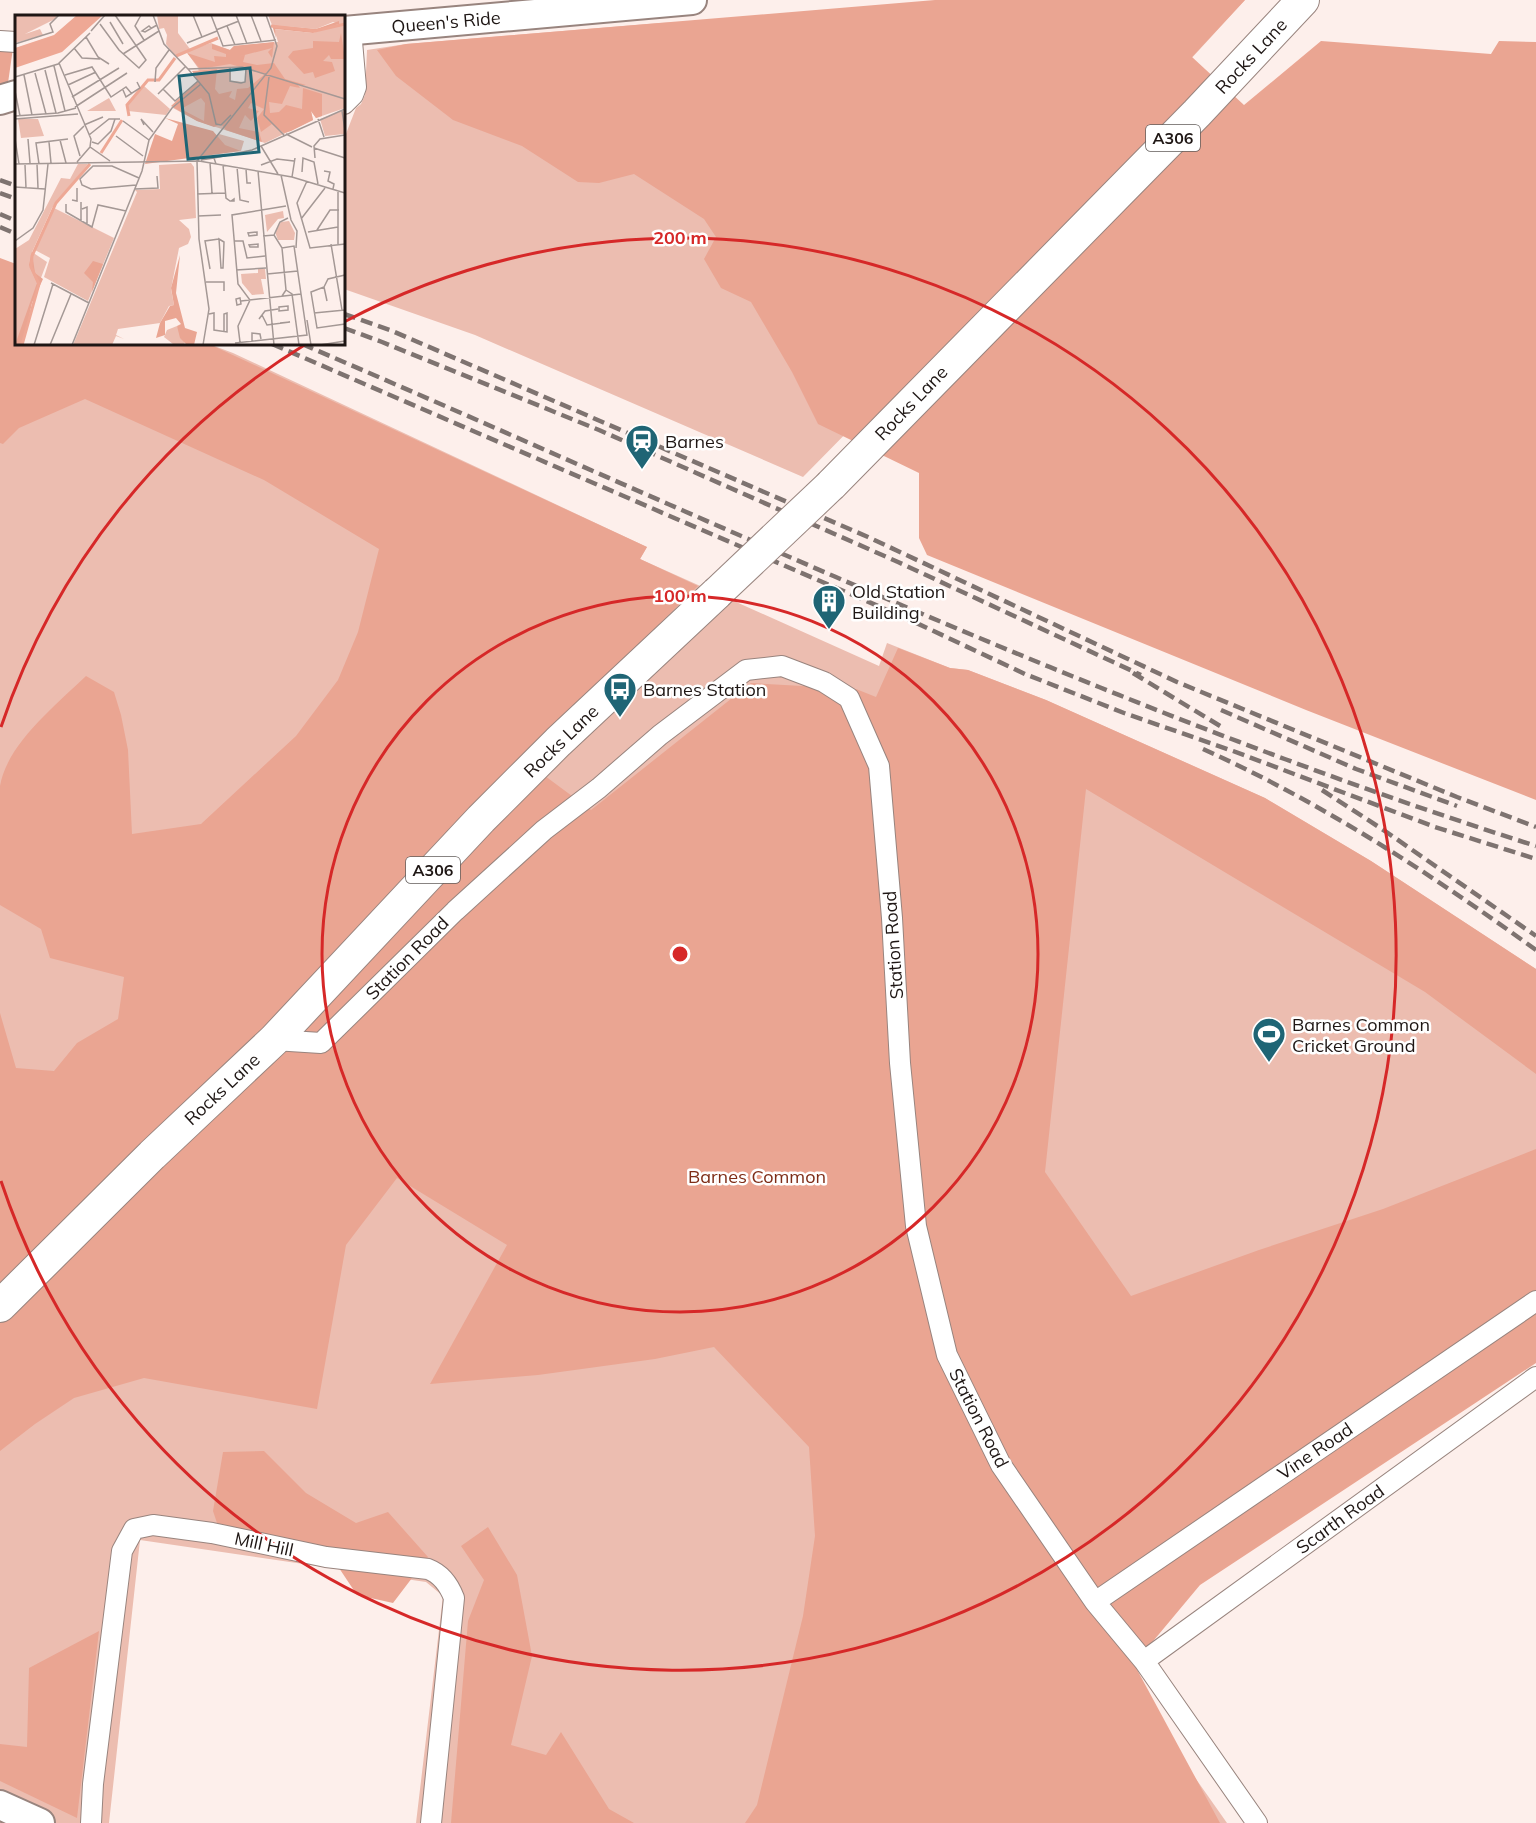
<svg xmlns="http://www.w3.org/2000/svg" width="1536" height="1823" viewBox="0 0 1536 1823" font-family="Mulish,sans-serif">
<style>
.green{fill:#ecbdb0}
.forest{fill:#eaa592}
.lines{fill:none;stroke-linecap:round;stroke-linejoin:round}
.minor-casing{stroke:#98847e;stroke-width:22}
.secondary-casing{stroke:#98847e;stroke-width:32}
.primary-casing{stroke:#98847e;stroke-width:34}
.minor{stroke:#fff;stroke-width:20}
.secondary{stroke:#fff;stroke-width:28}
.primary{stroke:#fff;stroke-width:32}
.rail{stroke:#7e7370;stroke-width:4.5;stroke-dasharray:12 6;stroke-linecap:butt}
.primary-bridge-casing{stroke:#98847e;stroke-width:34;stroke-linecap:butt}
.primary-bridge{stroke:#fff;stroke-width:32}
.ring{fill:none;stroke:#d62828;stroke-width:3}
.labels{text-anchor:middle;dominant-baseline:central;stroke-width:5;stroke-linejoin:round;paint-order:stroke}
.shield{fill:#fff;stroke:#625c5a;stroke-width:1.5}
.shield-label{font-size:16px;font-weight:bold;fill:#1e1614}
.street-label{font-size:18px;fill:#1e1614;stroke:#fff}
.poi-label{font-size:18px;fill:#1e1614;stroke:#fff;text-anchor:start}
.park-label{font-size:18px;fill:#7e2d17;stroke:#fff}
.inset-river{fill:none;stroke:#eea895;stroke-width:3}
.inset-road{fill:none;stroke:#a49895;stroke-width:1.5}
.view{fill:#1f6575;fill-opacity:0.15;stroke:#1f6575;stroke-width:3}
.inset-edge{fill:none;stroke:#1e1614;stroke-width:3}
.centre{fill:#d62828;stroke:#fff;stroke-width:3}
.ring-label{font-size:18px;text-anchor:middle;font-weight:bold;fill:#d62828;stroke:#fff;stroke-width:5;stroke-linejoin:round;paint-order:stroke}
</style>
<rect width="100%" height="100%" fill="#fdefeb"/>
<path class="green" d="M1245 0 864 415 803 477 475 335 344 289V139L356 108 361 104 365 95 367 50 406 44 660 23Z
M0 258 16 344H209L233 353 647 547 640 559 879 666 887 643 950 668 968 670 1046 700 1265 798 1371 861 1536 969V1282L1069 1599 1227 1823H416L443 1596 426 1582 140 1540 109 1823H0Z"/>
<path class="forest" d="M935 0H1245L1192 57 1244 105 1321 41 1491 54 1499 41 1536 42V800L1306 710 927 555 919 538V473L818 424 792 372 751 302 721 288 704 259 716 237 704 219 634 174 599 183 578 182 522 146 453 120 396 76 377 50 406 44Z
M0 48H13L7 90 0 93Z
M0 258 16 264V344H209L647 547 640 559 698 586 522 759 591 810 751 683 856 689 876 697 898 648 950 668 968 670 1046 700 1265 798 1371 861 1536 969V1074L1425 992 1086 789 1045 1172 1131 1296 1259 1250 1383 1209 1536 1149V1363L1200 1585 1134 1664 1220 1823H745L757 1805 803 1616 815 1536 809 1447 714 1347 655 1359 538 1375 430 1384 507 1245 397 1178 346 1245 317 1409 144 1378 74 1398 35 1424 0 1451V1013L16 1068 54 1071 77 1043 118 1019 124 977 50 958 41 929 0 905V786C7 744 56 705 86 676L114 692 121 715 128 750 132 834 201 824 296 736 338 680 358 632 379 549 264 480 85 399 19 428 3 444 0 443Z
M264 1451 306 1493 356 1523 388 1512 428 1557 393 1603 357 1595 325 1547 223 1541 213 1511 223 1452Z
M488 1527 517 1575 532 1656 511 1745 546 1755 561 1732 609 1809 634 1823H451L468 1621 484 1580 461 1546Z
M99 1631 77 1818 0 1781V1744L27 1747 29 1668Z"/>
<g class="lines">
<defs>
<path id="minor" d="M0 41 16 42
M344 104 353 95 356 87 351 30
M274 1040 321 1043 455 911 544 830 599 788 660 735 746 670 782 666 824 682 849 698 879 766 892 918 900 1063 916 1226 947 1355 1001 1465 1095 1602 1144 1661 1257 1823
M1095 1602 1536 1301
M1144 1661 1536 1377
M91 1823 93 1784 122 1551 134 1529 153 1525 212 1533 326 1557 428 1569C441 1574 449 1585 454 1598L431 1823"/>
<path id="secondary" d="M344 31 692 0
M0 100 16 95
M0 1805 40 1823"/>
<path id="primary" d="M831 485 1197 113 1303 0
M0 1306 152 1155 274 1040 481 819 558 742 717 593"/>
</defs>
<use href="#minor" class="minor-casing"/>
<use href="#secondary" class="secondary-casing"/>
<use href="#primary" class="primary-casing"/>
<use href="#minor" class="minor"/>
<use href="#secondary" class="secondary"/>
<use href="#primary" class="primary"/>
<path class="rail" d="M0 180 16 186
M0 193 16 199
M0 214 16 221
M0 227 16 234
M344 314 390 330 868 537 1177 682 1457 797 1536 827
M344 328 382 342 599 430 898 562 1141 675
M272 344 908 619 1025 674 1124 713 1233 751 1435 827 1536 859
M302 344C710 519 1112 711 1536 846
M1133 673 1225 729
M1221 710 1356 769 1457 806
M1203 749C1321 802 1431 874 1536 950
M1322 790 1385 831 1536 936"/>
<defs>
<path id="primary-bridge" d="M717 593 831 485"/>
</defs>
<use href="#primary-bridge" class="primary-bridge-casing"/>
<use href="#primary-bridge" class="primary-bridge"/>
</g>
<g class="ring">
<circle cx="680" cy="954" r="358"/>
<path d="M1 727A716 716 0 0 1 306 344M344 322A716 716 0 1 1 1 1181"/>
</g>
<defs>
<symbol id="station-pin" viewBox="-11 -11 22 30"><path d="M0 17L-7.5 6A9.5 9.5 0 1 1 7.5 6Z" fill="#1f6575" stroke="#fff"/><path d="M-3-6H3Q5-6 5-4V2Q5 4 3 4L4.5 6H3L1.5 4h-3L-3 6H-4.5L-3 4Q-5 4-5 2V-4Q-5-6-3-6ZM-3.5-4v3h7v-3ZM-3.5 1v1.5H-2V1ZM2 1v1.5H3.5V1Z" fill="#fff"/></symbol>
<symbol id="building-pin" viewBox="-11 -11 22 30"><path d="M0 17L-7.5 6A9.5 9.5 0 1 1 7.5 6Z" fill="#1f6575" stroke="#fff"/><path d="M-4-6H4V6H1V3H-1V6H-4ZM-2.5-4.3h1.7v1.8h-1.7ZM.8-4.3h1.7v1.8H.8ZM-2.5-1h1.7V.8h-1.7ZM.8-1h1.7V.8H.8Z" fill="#fff"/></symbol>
<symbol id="bus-pin" viewBox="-11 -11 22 30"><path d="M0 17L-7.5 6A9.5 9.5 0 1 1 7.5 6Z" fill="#1f6575" stroke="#fff"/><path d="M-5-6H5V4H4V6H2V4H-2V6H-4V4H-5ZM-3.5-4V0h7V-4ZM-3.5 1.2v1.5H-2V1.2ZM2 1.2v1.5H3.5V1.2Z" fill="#fff"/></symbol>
<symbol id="stadium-pin" viewBox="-11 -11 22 30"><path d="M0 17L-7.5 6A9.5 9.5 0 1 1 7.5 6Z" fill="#1f6575" stroke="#fff"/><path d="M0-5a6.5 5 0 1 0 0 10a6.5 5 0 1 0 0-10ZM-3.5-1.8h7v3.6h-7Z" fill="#fff"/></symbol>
</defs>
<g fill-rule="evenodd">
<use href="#station-pin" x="623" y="422" width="38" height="52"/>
<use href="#building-pin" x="810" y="582" width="38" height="52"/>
<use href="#bus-pin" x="601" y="670" width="38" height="52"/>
<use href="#stadium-pin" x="1250" y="1015" width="38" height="52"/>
</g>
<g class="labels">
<g class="shield">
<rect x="1146" y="125" width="54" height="26" rx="4.5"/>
<rect x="406" y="857" width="54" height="26" rx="4.5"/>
</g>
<g class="shield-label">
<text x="1173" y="138">A306</text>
<text x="433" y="870">A306</text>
</g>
<g class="street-label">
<text transform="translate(446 22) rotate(-5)">Queen's Ride</text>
<text transform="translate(1251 56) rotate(-47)">Rocks Lane</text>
<text transform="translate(911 403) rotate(-46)">Rocks Lane</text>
<text transform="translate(561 741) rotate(-44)">Rocks Lane</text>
<text transform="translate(893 945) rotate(-94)">Station Road</text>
<text transform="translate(407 958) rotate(-45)">Station Road</text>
<text transform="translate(222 1089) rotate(-43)">Rocks Lane</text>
<text transform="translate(979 1418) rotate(63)">Station Road</text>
<text transform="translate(1315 1451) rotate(-34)">Vine Road</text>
<text transform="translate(1340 1519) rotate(-36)">Scarth Road</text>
<text transform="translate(264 1544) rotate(12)">Mill Hill</text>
</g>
<g class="poi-label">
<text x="665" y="441">Barnes</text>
<text x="852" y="591">Old Station<tspan x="852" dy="21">Building</tspan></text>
<text x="643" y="689">Barnes Station</text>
<text x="1292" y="1024">Barnes Common<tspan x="1292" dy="21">Cricket Ground</tspan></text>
</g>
<g class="park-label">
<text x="757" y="1176">Barnes Common</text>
</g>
</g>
<g transform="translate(15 15)">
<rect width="330" height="330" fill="#fdefeb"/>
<path d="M0 0H41L42 3 10 19 25 14 28 20 0 28ZM142 0H163V18L175 34 160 41 151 29 152 20 149 13 144 14ZM253 0H330V93L301 103 296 96 298 105 250 128 182 106 158 93 187 69 183 53 171 36 196 28 215 35 219 31 263 27 259 14 298 18 324 9 318 7 301 14 257 10ZM216 52 230 54V67L216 66ZM129 71 155 94 151 100 113 96V90ZM94 83 101 96H72ZM330 95 329 119 310 121 305 104ZM3 104H23L29 121 6 123ZM204 119 229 126 226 136 196 130ZM176 148 179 152 181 203 164 205 174 214 176 222 173 229 164 233 156 274 159 290 154 291 145 308 103 314 101 320 109 324 101 321 97 330H58L122 177 120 175 145 174 144 150ZM63 149H73L37 193 17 237 32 247 13 297 6 330H0V234L14 225 46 163 55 164ZM39 193 99 223 73 286 29 262 35 243 20 235ZM268 196 269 203 263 204 252 217 250 200ZM274 206 280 218 279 225H263L260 217 266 207ZM243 254H250L251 264H246L249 279 237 280 227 268 226 259 243 258ZM162 311 170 326 169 330 158 329 149 322 152 315Z" fill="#ecbdb0" fill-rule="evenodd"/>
<path d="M324 6V9L298 18 260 14 261 23 257 10 301 14ZM326 18 330 44H316L314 40 308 46 317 47 320 56 300 63 298 57 289 59 273 42 278 36 298 33V26L324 27ZM259 27 257 43 253 37 257 33 222 42 230 40 228 47 242 50 259 48 270 64 291 70H283L285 73 275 71 267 89 254 87 255 98 264 97 271 90 287 94 288 73 307 79V101L301 103 296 96 298 105 276 116 269 118 257 109 246 117 242 103 249 94 236 88 233 93 244 96 236 106 230 100 224 113 244 117 247 127 211 115 206 109 199 112 182 106 156 91 183 66 177 56 202 54 200 74 204 79 217 76 214 82 220 85 222 74 233 73 250 59 215 49 185 54 172 38 200 47 199 41 211 42V39L197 34V29L215 35 219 31ZM186 83 190 88 189 106 166 94ZM150 103 198 116 210 130 226 136 130 149 140 119 157 126 163 109ZM17 237 20 258 28 264 17 288 8 330H0L22 268 14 250ZM165 240 161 278 170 313 182 317 179 330H172L165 323 162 311 166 309 161 303 150 306V320L141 323 145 308 155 291 159 290 156 273ZM78 246 88 249 77 277 78 267 69 258Z" fill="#eaa592" fill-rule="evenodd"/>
<path d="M62 0H88L47 37 0 53V33L39 20Z" fill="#eea895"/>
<path class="inset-river" d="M256 11 300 16 330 9M161 41 203 23M114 101 112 90 133 65H144L160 43M86 138 107 105M7 330 24 269 16 252 17 241 41 188 75 149"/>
<path class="inset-road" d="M126 0 120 11 129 25M138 0 149 29 173 54 227 52 330 84M178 0 187 22M196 0 208 31 261 25M221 0 232 29M236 0 246 26M95 7 108 29M85 9 104 35 124 53 131 45 100 0M212 11 220 30M136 13 134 11 127 16 130 17 142 10M201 15 224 6M76 16 90 0M71 22 83 42 94 49M172 28 202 16M0 29 38 17 35 9 44 0M59 33 67 43 85 44M108 39 144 16M44 48 76 124 75 132M39 51 50 96M215 53V66L226 68 230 67 231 54M173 54 194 79 201 109 206 110 216 100M30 55 41 98M20 58 31 99M9 60 17 100M50 60 77 52 96 82 111 72 117 79M0 62 43 49 75 18M254 62 249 100 269 120M140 67 141 53 154 35M53 70 81 57M148 74 160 86 183 66M108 75 111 82 125 73 122 67M0 76 5 101M143 79 170 52M57 82 104 53M60 92 112 58M327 96 330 115M0 101 43 98 61 93M0 104 63 99M303 104 309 122M108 106 134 125M69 110 88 102M129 110 126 104 138 117M271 119 297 132M74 120 94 104H105M101 121 128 141M0 124 4 149M13 124 15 148M45 125 51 148M34 127 36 148M77 127 83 129 96 116 100 104M246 131 263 159M299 133 330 143M65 141 59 121 69 111M199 143 237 135 330 94M300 143 299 131 305 124 330 120M186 145 199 143 201 149M182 146 256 53 262 31 251 0M182 146 184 224 194 294 188 330M62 147 75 132 95 146M195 148 197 178M0 149 184 146 277 162 330 178M22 149 23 173M24 149 21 128 53 124M10 150 11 173M208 150 211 183 215 186H219V184L216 186M246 150 262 144 279 146M222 152 225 185 234 187M231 154 232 168H236M243 156 259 330M309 156 315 157 313 166 319 169 318 174M287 157 288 143 299 147 303 169M266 160 276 205 282 216 281 233M277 162 280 143M292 166 282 188 295 233 330 229M121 170 76 174 67 170 65 164 78 151H97L124 163M0 172 30 174M120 174 143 173 142 161M182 179 210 178M57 185 62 186V173M51 189V197L77 212 83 190 111 196M67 194 72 192V210M183 201 206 200M286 204 310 173M66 206V187M302 215 315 195H324M242 217V220L234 221 233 218ZM293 217 323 212M259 220 265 207 273 203M204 224 209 227 208 253H206ZM0 226 18 213 28 195 33 149M219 226H228L232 243 250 241M243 229V232H235L234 230ZM316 229 327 295M323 229V177M195 254 190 226 204 224M221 255 251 253M252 259 283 256M191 267H209V276M36 268 74 288M309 272 296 277 302 313 330 309M271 275 277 279 284 330M267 281 271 275 267 233M225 283 226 289 222 290 221 284ZM226 286 286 279M312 286 309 272 313 264 330 260M273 291V295L264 296V292ZM299 298 330 295M194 299 199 298V315L212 317V298L209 299V316M247 300 252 310 275 307 265 308M244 304 250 296 263 294M292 305 296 330M237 326V318L245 319 246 324M225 327 223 311 235 285 223 269 217 200 271 191M220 328 292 320 279 231 267 233 259 220 248 221M19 330 38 269M35 330 56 279M57 330 127 156 134 125 157 93 186 69M305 330 330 326"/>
<path class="view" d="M235 53 244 137 173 144 164 61Z"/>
<rect width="330" height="330" class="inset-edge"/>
</g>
<circle cx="680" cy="954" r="9" class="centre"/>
<g class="ring-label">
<text x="680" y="244">200 m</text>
<text x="680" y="602">100 m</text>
</g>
</svg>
